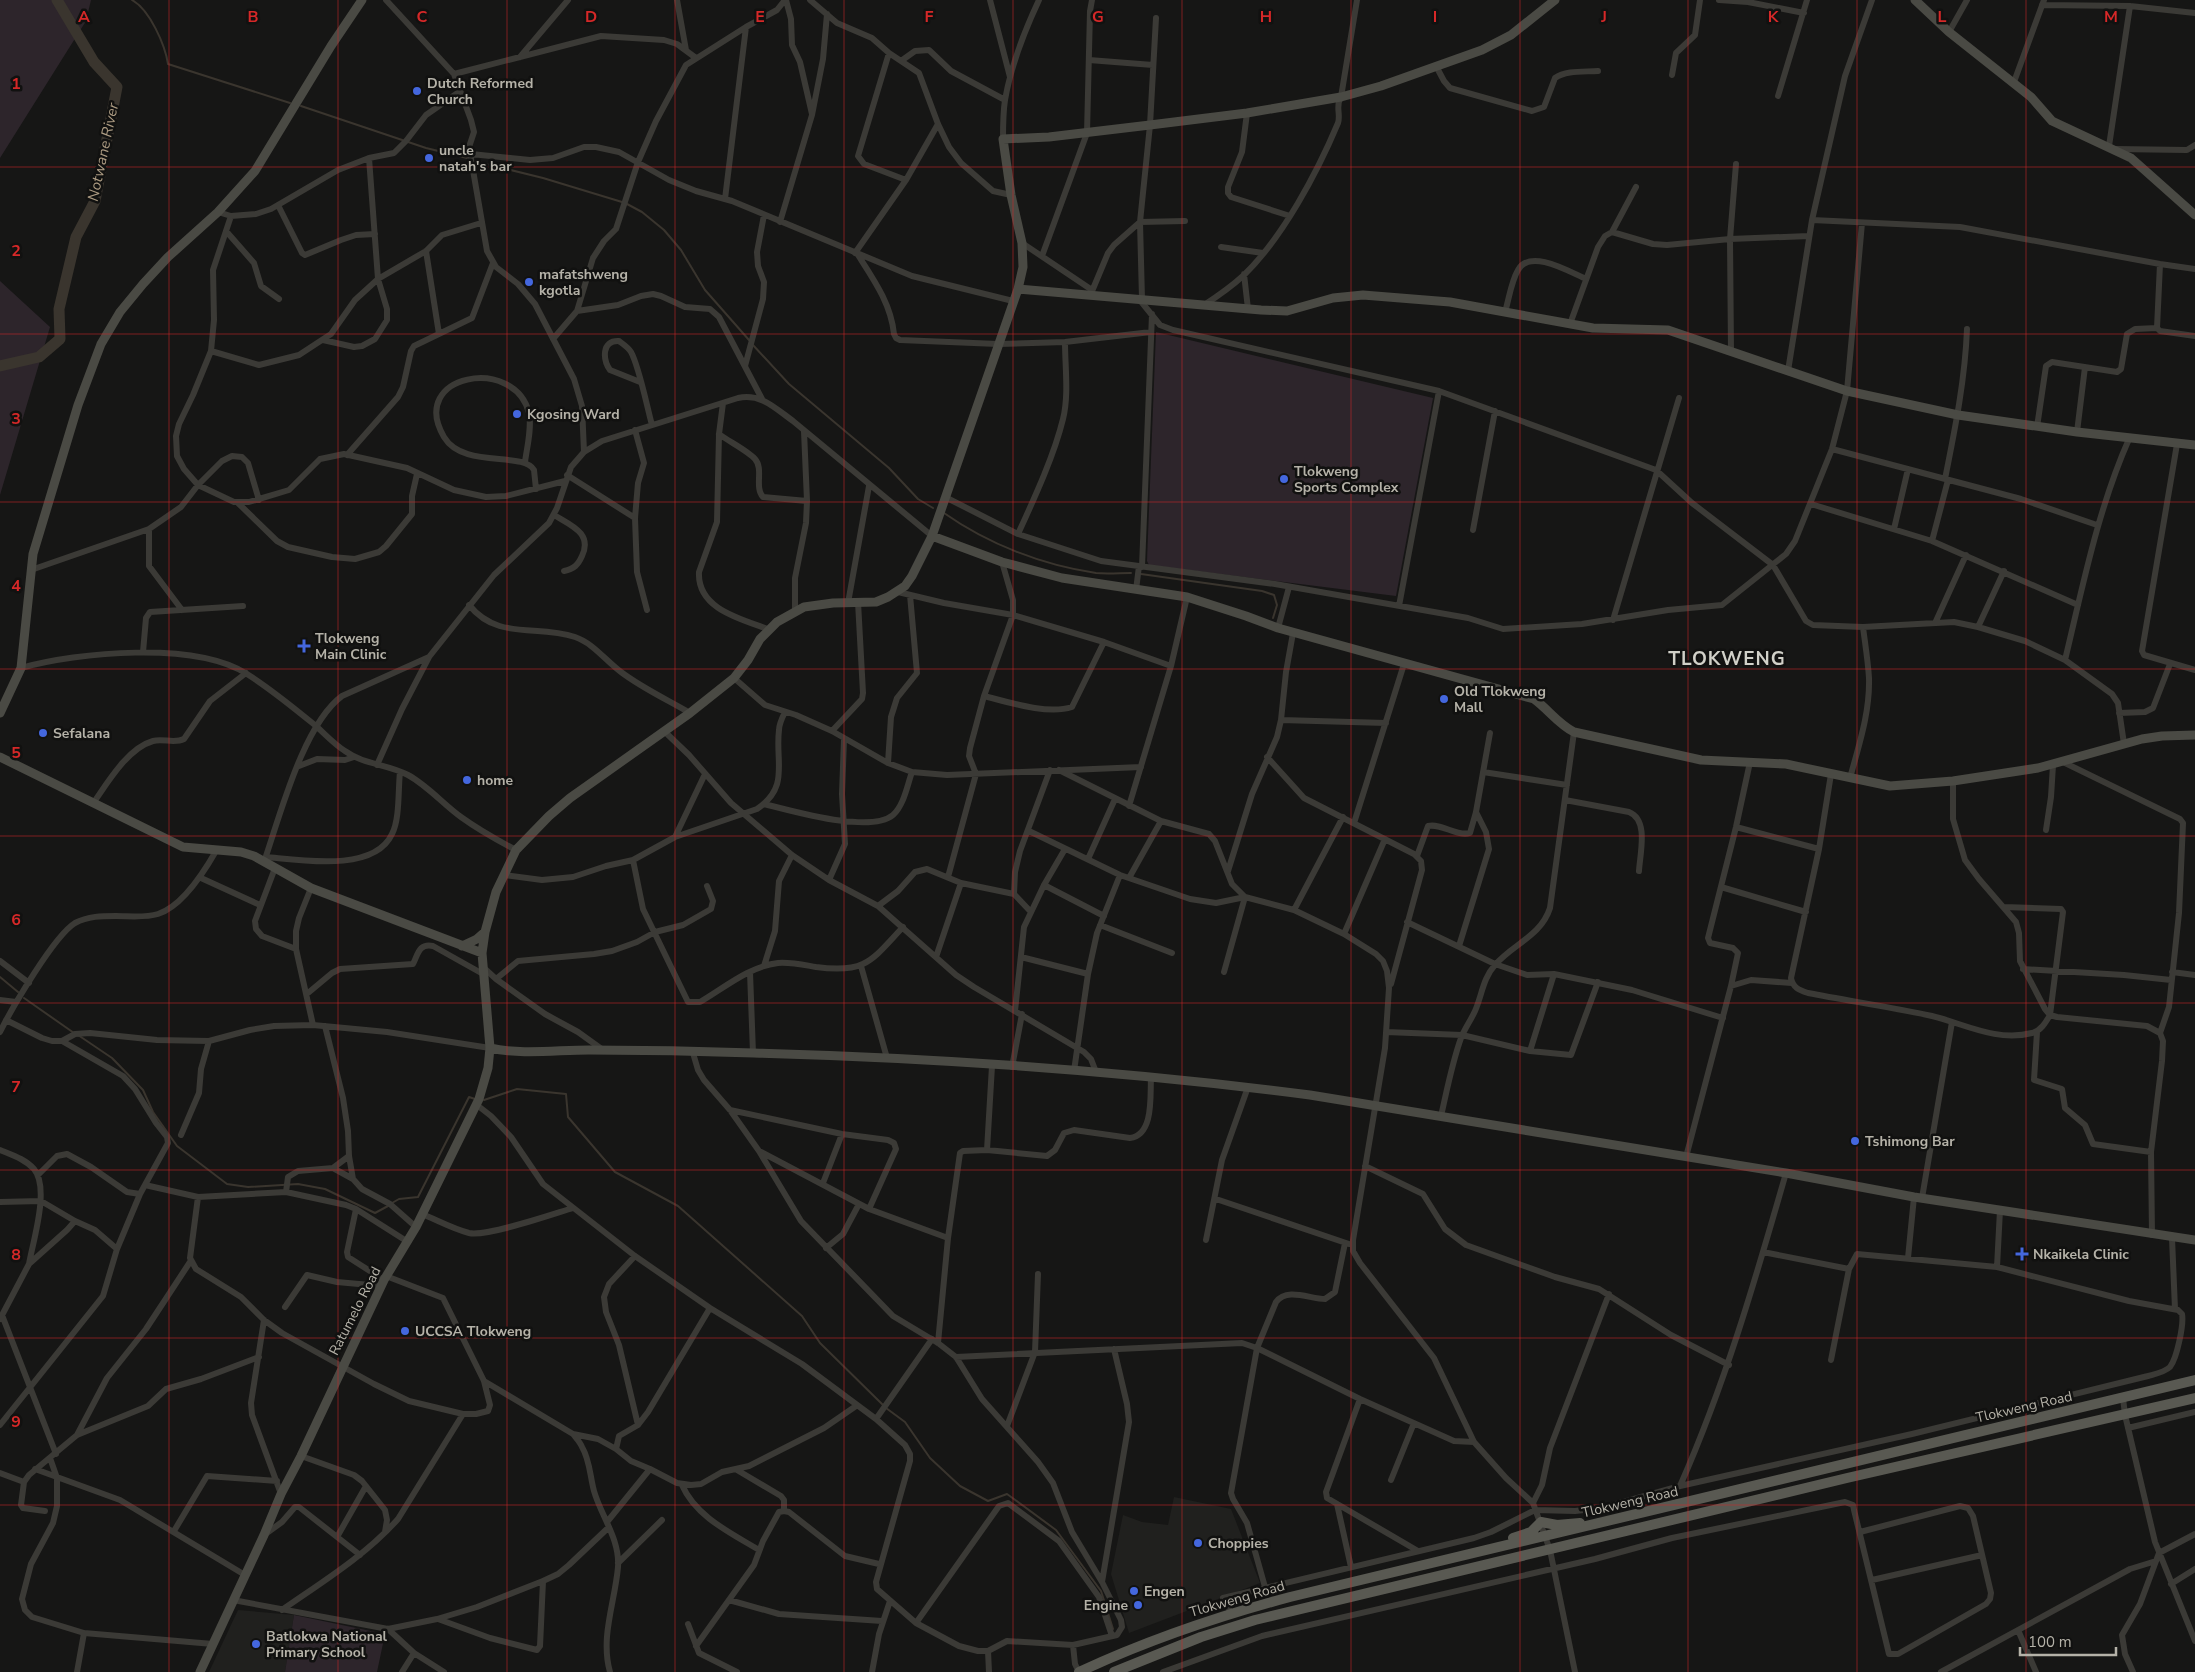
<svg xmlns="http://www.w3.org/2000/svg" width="2195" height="1672" viewBox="0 0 2195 1672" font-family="'Nunito Sans',sans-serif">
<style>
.built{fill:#20201e}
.green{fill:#2d252b}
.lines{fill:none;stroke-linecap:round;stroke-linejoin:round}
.stream{stroke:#3a352e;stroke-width:2}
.river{stroke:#3a352e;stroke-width:11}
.street{stroke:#3b3a36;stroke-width:6}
.secondary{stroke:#4a4a44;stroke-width:9}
.primary{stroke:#595952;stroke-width:10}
.grid{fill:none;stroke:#d62828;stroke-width:1;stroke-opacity:0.55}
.poi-dot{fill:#4467de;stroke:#111110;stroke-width:2}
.labels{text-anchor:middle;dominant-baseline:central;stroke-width:5;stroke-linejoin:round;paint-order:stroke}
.poi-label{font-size:14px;font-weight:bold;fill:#b5b2a8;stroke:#111110;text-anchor:start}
.street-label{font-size:14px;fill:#b5b2a8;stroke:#111110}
.water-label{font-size:15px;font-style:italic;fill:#ac9b82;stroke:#111110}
.district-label{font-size:19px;font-weight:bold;letter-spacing:1px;fill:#d1d0c8;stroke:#111110}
.grid-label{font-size:16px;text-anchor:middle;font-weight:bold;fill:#d62828;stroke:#111110;stroke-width:5;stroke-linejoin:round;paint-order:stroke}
</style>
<rect width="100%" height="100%" fill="#161615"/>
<path class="built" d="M1174 1497 1231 1509 1260 1583 1129 1633 1111 1574 1123 1515 1142 1522 1168 1525Z
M238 1610 294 1615 285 1672H209Z"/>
<path class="green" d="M0 0H91L86 21 0 158Z
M0 281 50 327 0 495Z
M1156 332 1433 398 1396 596 1149 565 1147 561Z
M294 1615 385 1634 377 1672H285Z"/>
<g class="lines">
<path class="stream" d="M132 0C150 10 165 45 168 64L290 103
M301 106 426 148 467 158
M478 162 543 178 622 202
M627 204 642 212 664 230 681 250 705 290 749 340
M752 344 789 384 889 468 918 499 933 508
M944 513C988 544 1042 565 1096 573 1107 574 1120 573 1131 573
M1141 574 1262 591 1274 595 1277 605 1273 618
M0 977 18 992
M24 998 74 1033
M78 1035 112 1058 143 1090 153 1112 177 1146 227 1184 248 1187 298 1184 325 1189 375 1213 388 1206
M484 1100 517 1089 566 1094 568 1117 615 1172 678 1206 802 1316 820 1343 883 1405
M392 1203 399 1199 418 1197 469 1097 475 1099
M886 1408 905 1422 930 1458 960 1486 988 1501 1007 1494 1056 1530 1101 1591 1113 1629"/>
<path class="river" d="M0 366 39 357 60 339 59 309 76 237 95 201 117 87 94 62 57 0"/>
<path class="street" d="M386 0 454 74 471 120 474 132 469 147 487 251 496 267 518 284 535 304 574 379 582 406 584 452
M677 0 686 50
M786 0 791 19 792 45 800 62 812 114
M810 0 837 23 872 38 889 53 919 73 938 124 949 147 961 163 993 191 1011 195
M990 0 1010 77
M1719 0 1748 2 1804 13
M2042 5 2130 6 2195 13
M1949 32 1967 0
M889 53 858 156 864 164 906 180
M520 57 568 0
M1089 60 1153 65
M901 61 915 51 929 50 951 71 1005 100
M1436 66 1444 81 1450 88 1532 111 1544 107 1555 78C1566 70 1584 72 1598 71
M454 74 601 36 664 40 677 44 696 58
M1672 75 1676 53 1695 35 1700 0
M2014 82 2044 0
M1778 96 1807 0
M1247 113 1242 152 1228 187V193L1231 197 1290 216
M1003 139C1003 127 1003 113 1005 100 1011 65 1024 32 1039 0
M2109 146 2130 6
M2115 149 2187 150 2195 145
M471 154 530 160 553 158 584 147H596L619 152 669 180 696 191 732 201 912 276 1013 301
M725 199 746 27
M278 205 302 253 305 255 341 240 356 235 375 234
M218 212 231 216 256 214 271 209 338 170 369 158 394 153 406 141 426 115 459 92
M231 216 213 270 214 320 211 351 193 395 179 424 176 436 177 456 184 469 198 485 234 502H249L289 490 320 459 344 454 407 468 454 490 486 497 506 496 565 481
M1812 220 1960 227 2160 264 2195 269
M780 222 812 115 823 59 827 14
M226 231 254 263 261 286 279 299
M1612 232 1653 244 1667 245 1730 239 1809 236
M1022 243 1092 290
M1221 247 1263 253
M426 251 439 334
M855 253 906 180 938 124
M858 255C874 280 891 304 894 334L896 338 900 340 998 344 1065 342 1151 332
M1042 256 1087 133 1090 11 1092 0
M2160 264 2157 328 2160 331 2195 336
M1244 274 1248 309
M1090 296 1108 253 1114 245 1140 222 1185 221
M1139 299 1160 325 1173 330 1439 391 1656 470 1692 503 1773 565 1806 621 1813 625 1863 627 1954 622 1978 627 2025 641 2065 660 2112 694 2118 703 2124 744
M1142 299 1140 222 1150 125 1156 18
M1204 305C1218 296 1232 286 1244 275 1283 237 1317 173 1338 123 1341 114 1335 106 1341 97L1357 0
M577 311 593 258 604 241 616 229 638 162 656 121 686 65 746 27 777 10 785 0
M1505 312C1509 299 1511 282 1518 270 1530 248 1570 272 1586 279
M1570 324 1598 247 1605 236 1612 232 1636 187
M553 339 577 311 618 305 641 296 653 294 661 296 685 307 710 309 719 317 762 399
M323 340 354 347 362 346 375 339 387 320V309L378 279 369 158
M211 351 259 365 299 355 331 334 355 300 378 279 426 251 442 235 481 223
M1731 351 1730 239 1736 164
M745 366 763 299 764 282 758 266 757 252 764 215
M1788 371 1812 220 1845 76 1872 0
M640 382 610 370C603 360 601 340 619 341 623 344 628 347 631 352 639 366 647 407 652 425
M723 403 719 434 717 522 699 572C697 609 741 619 768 629
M2037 427 2046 366 2052 362 2117 372 2121 369 2127 334 2135 329 2157 328
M635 430 644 463 638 483 635 518 637 572 647 610
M2077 432 2085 367
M719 434C728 441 748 451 755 459 764 469 754 487 763 497L807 501
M2177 444 2142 651 2144 655 2195 670
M1832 449 2021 499 2097 525
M347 455 398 397 403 387 411 351 414 346 472 318 493 263
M525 462C527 447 532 428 529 413 515 355 407 374 444 437 463 469 523 451 534 470L536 489
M567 475 635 518
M1945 479C1955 429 1965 380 1967 329
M945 497 1018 534 1101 561 1275 584 1468 618 1503 629 1582 624 1668 610 1722 605 1786 554 1795 541 1832 449 1847 391 1862 223
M238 503 277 541 288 547 332 557 355 559 379 552 386 546 412 514V496L417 474
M1811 504 1932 541 2078 605
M554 515C570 525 593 533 582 556 578 565 574 569 564 571
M149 529V566L182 610
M1894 529 1908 469
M1473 530 1495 411
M1018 534C1034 499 1054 456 1063 419 1069 395 1065 367 1065 342
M1932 541 1948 480
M1142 567 1152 314
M31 570 149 529 181 507 198 485 222 461 232 456 242 457 248 463 259 500
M1136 590 1139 566
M898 592 944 603 1013 615 1104 642 1171 666
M848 603 869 486
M469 605C498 641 537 624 575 637 593 643 606 661 621 672 642 688 668 700 690 713
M1399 606 1439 391
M795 611V578L806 523 807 501 804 431
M1613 620 1679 398
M1936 621 1966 555
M1978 627 2004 571
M1278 628 1289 587
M143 652 146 618 150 612 243 606
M2065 660C2083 585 2098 509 2129 439
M21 668C78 652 195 641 247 674 271 689 294 708 316 726 326 735 334 744 345 751 364 765 388 764 408 775 428 786 443 804 461 817 479 830 497 840 516 850
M734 678 765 705 796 715 832 731 888 763 912 772 947 775 1141 767
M984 696C1008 702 1047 715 1072 707L1104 642
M2119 713 2145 712 2153 708 2170 664
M1281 720 1386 723
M664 731 689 755 731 803 792 855 829 880 878 906 956 975 974 987 1084 1052 1091 1059 1096 1072
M832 731 862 699 863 693 858 602
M1267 757 1304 798 1414 854 1421 861 1422 870 1391 984
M2063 762 2180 819 2183 823 2179 913 2169 1007 2160 1033
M888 763 891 717 897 698 917 673 910 595
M377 765 402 709 429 657 494 575 549 523 557 508 571 467 584 452 602 441 738 398C761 393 775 408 793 421L932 536
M299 766 317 759 345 760 354 757
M1059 770 1161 821 1209 834 1215 841 1232 884 1245 897 1294 910 1344 934 1376 954 1383 961 1387 971 1389 988 1385 1048 1353 1240V1251L1360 1263 1434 1358 1474 1442 1506 1478 1533 1503 1550 1550 1575 1672
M1483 772 1567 785
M1831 774 1819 849 1791 978C1793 988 1799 990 1808 993 1849 1001 1891 1007 1932 1016 1965 1024 1996 1042 2032 1033 2041 1031 2046 1022 2050 1015L2063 912 2061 909 2004 907
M1850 778C1859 745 1870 712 1869 678 1868 661 1865 643 1863 627
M1953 781V819L1965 860 1979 879 2016 922 2019 933 2020 961 2045 1009 2050 1015 2057 1017 2147 1026 2160 1033 2163 1041 2162 1061 2151 1152 2152 1235
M1565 800 1629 812C1649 820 1640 853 1639 871
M94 802C108 782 128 748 153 741 163 738 174 744 184 739L210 701 246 673
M764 804C793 811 870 834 893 815 904 805 907 786 912 772
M1129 806 1171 666 1187 597
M1354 823 1404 664
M1736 827 1819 849
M2046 830 2051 797 2053 765
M1029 831 1120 875 1190 899 1216 903 1245 897 1224 972
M675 837 705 774
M1417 856 1428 826C1442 823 1457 837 1470 833L1476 812 1490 733
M266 857C300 860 374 873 392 834 400 819 398 789 400 772
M1088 859 1115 799
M633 860 643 909 688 1002H700C724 988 750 966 778 963 791 962 804 965 816 967 866 974 872 960 903 927
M264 862C280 816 303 725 342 696L429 657
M275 868 255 921 256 929 262 936 296 949
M1228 871 1252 794 1277 737 1281 720 1286 672 1293 633
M504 875 542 880 573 877 606 866 633 860 675 837 757 809C790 787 775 762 779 730 779 724 782 718 785 712
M948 877 976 774 969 756 970 748 984 696 1013 615V600L1002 562
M201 878 260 905
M1129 878 1161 821
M829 880 845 844 842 794 844 739
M1044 885 1104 916
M1721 887 1806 912
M311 888 299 918 296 931V949L313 1025
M1014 894 1015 872 1020 851 1050 770
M878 906 898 891 915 872 927 869 961 883 1014 894 1031 912
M1294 910 1343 817
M1407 922 1495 964 1527 975 1554 974 1632 990 1723 1018
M1100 925 1172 953
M1344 934 1385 839
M1459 946 1489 849 1486 832 1476 812
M936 957 961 883
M1021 957 1088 974
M0 961 29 983
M764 966 775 931 779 881 792 855
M861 966 887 1058
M483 967 496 979 518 961 594 954 612 951 637 942 655 932 683 925 711 909 713 901 707 886
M2023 969 2124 975 2171 980
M750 972 753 1053
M2172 972 2195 975
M496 979 545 1014 578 1032 603 1050
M1731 986 1738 953 1733 948 1710 943 1708 938 1736 827 1750 762
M308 993 332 973 340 969 413 964C418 954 419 943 433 946L483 974
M0 1000 16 1002
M1015 1011 1024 927 1044 885 1065 849
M6 1020 42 1038 52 1041H62L75 1034 90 1033 157 1040 209 1041 250 1030 274 1026 313 1025 387 1032 490 1048
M325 1026 343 1098 348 1131 349 1156 353 1179 362 1189 390 1204 416 1227
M0 1032C12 1008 54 936 75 923 88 916 102 916 116 916 129 916 145 918 158 914 183 906 204 872 216 851
M1386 1032 1462 1035 1530 1051 1554 974
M2037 1032 2034 1080 2062 1089 2065 1108 2085 1125 2093 1144 2151 1152
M1530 1051 1571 1055 1598 982
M1012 1067 1022 1014
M1074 1071 1088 974 1097 933 1120 875
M477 1105 491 1116 511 1137 543 1184 635 1256 710 1308 802 1364 876 1419 905 1445 910 1454V1461L876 1582 877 1589 916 1623 959 1646 978 1651H988L1007 1641 1073 1645 1117 1635 1122 1627 1121 1620 1102 1582 1072 1532 1053 1483 1038 1462 982 1399 956 1357 938 1343 893 1316 801 1221 759 1151 730 1110 704 1080 698 1070 693 1053
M730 1110 842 1134 888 1140 894 1143 896 1149 869 1209
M1441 1116C1447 1090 1452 1063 1461 1038 1465 1028 1471 1020 1475 1011 1482 995 1483 978 1495 965 1513 944 1541 936 1550 908L1574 732
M181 1135 199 1093 201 1069 209 1041
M0 1150C12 1155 25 1159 34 1169 50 1188 33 1241 29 1264
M987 1150 992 1066
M761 1152 869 1209 948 1238
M1686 1157 1731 986 1751 980 1792 983
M1365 1166 1423 1194 1445 1229 1466 1245 1555 1277 1599 1289 1671 1335 1729 1365
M333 1168 349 1156
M38 1175 57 1156 67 1154 91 1167 127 1192 140 1194
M823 1183 842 1134
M145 1185 198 1197 286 1192 346 1205 356 1209 408 1242
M286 1192 288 1177 298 1171 333 1168 353 1179
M198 1197 190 1258 196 1269 241 1297 264 1320 282 1333 374 1384 409 1401 463 1414
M1922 1198 1952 1022
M1216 1199 1349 1244
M0 1202 41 1201 75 1221
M356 1209 347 1252 348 1257 384 1280
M422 1214C437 1220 453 1229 469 1233 487 1237 553 1214 573 1208
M2172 1238 2175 1309
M1206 1240 1222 1160 1248 1087
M826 1248 843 1234 859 1204
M1763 1252 1849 1269
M635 1256 609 1284 604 1297 606 1312 619 1345 638 1425
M1908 1258 1914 1197
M386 1276 443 1298 484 1381 573 1434C576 1438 580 1442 582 1447 590 1460 590 1477 594 1491 601 1516 620 1539 618 1567 615 1602 600 1637 610 1672
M285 1307 307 1275 337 1282 381 1286
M2 1315 56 1454
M0 1319 29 1264 67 1230 75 1221 95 1230 117 1249
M264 1320 251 1403 252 1415 281 1494
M938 1343 948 1238 960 1153 963 1151 987 1150 1047 1156 1055 1150 1064 1133 1074 1130 1130 1138C1154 1135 1150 1096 1151 1078
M956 1357 1242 1343 1257 1348 1360 1399 1454 1441 1474 1442
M1831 1360 1849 1269 1857 1254 1997 1267 2000 1210
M2123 1398 2125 1415 2155 1542 2195 1641
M1360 1399 1326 1492 1327 1498 1418 1551
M876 1419 932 1339
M0 1425 103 1296 117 1249 140 1194 168 1143 167 1137 156 1123 135 1089 123 1076 62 1041
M1007 1426 1035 1352 1038 1274
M2128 1428 2195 1412
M573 1434 598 1439 616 1449 631 1461 650 1469 677 1483 691 1485 701 1484 722 1472 749 1466 824 1428 856 1406
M77 1435 107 1378 146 1329 190 1262
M616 1449 619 1436 638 1425 648 1412 710 1308
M301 1456 354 1475 362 1481 385 1510 387 1520 385 1532
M50 1458 57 1478V1506L53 1523 31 1564 22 1599 25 1610 32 1617 84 1633 213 1644
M35 1469 120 1500 245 1575
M737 1470 781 1496 784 1500V1511
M0 1473 24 1482 29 1475 77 1435 148 1406 166 1389 201 1379 259 1357
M1391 1480 1414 1423
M24 1482 21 1505 23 1508 45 1511
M682 1485C696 1517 731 1533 759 1550
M1680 1486C1725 1384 1755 1281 1786 1173
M1533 1503 1542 1485 1550 1448 1609 1294
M1337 1504 1351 1567
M784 1511 789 1512 845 1556 879 1564
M607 1522 650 1469
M174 1531 207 1476 277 1481
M264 1535 282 1522 295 1507H299L360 1555
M337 1537 366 1486
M618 1563 662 1520
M1872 1580 1982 1555
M1102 1582 1129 1422 1127 1404 1114 1349
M2171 1584 2195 1569
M1265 1587 1247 1523 1233 1499 1231 1493 1257 1348 1276 1302C1287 1287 1310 1299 1325 1299L1335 1292 1345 1243
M233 1600 388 1629 437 1619 477 1607 543 1581 558 1574 569 1565 609 1527
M729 1600 779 1614 882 1621
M282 1610C322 1582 365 1556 398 1519L463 1414H476L488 1411 490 1405 484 1381
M1231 1613 1223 1598 1474 1538 1491 1532 1535 1510 1575 1511 1602 1508 1680 1486 1912 1434 2148 1376C2155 1374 2165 1372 2170 1367 2177 1358 2184 1324 2182 1314L2178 1310 2129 1301 1997 1267
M438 1619 490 1638 537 1650 540 1646 543 1581
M916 1623 999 1506 1008 1503 1059 1541 1099 1597 1112 1636
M688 1624 699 1653 737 1672
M388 1629 414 1653 402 1672
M2018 1630 2036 1672
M1073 1645 1075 1664 1079 1672
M696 1646 754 1565 763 1541 779 1512 784 1511
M988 1651 989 1672
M414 1653 444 1672
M77 1672 84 1633
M872 1672 879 1634 890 1601
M1163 1672 1262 1636 1595 1559 1672 1538 1845 1502 1853 1505 1854 1510 1889 1654H1898L1986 1604 1990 1599 1991 1593 1973 1516 1968 1508 1960 1506 1860 1532
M1941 1672 2130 1569 2156 1561
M2133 1672 2125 1654 2122 1635 2140 1604 2159 1553 2195 1534"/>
<path class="secondary" d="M1915 0 1949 32 2031 97 2052 121 2131 158 2195 215
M1018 289 1261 310 1287 311 1333 298 1363 295 1450 302 1593 328 1668 330 1847 391 1958 415 2077 432 2195 445
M932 536 1002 562 1062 578 1187 597 1246 616 1278 628 1534 699C1548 709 1558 724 1574 732L1701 760 1786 764 1890 786 1953 781 2038 768 2142 739 2162 736 2195 735
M0 713 21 668 33 554 78 405 101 344 120 312 143 284 168 257 218 212 255 171 331 46 362 0
M0 757 183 847 241 852 254 856 311 888 482 953
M462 946 477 939 485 932
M490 1048C521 1055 557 1050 589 1050 644 1050 699 1051 754 1053 940 1058 1126 1071 1310 1095L1786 1173 1914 1197 2195 1240
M200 1672 264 1535 281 1494 301 1456 384 1280 416 1227 479 1099 488 1068 490 1048 482 953 485 932 496 892 516 850 549 816 570 798 690 713 734 678 748 660 760 639 777 622 804 607 833 603 876 602 888 597 905 586 912 576 932 536 1018 289 1023 267 1022 243 1011 195 1003 139 1049 137 1150 125 1247 113 1341 97 1381 86 1482 50 1511 35 1555 0"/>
<path class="primary" d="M1513 1538 1531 1532 1541 1522 1557 1525 1580 1523
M1079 1672C1150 1639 1215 1617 1290 1597L2195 1380
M1114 1672 1201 1637 1255 1620 1847 1478 2195 1398"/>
</g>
<path class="grid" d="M169 0V1672M338 0V1672M507 0V1672M675 0V1672M844 0V1672M1013 0V1672M1182 0V1672M1351 0V1672M1520 0V1672M1688 0V1672M1857 0V1672M2026 0V1672M0 167H2195M0 334H2195M0 502H2195M0 669H2195M0 836H2195M0 1003H2195M0 1170H2195M0 1338H2195M0 1505H2195"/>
<g class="poi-dot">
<circle cx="417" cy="91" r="5"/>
<circle cx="429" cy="158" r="5"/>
<circle cx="529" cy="282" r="5"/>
<circle cx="517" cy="414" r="5"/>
<circle cx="1284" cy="479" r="5"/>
<path d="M301.5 638.5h5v5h5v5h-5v5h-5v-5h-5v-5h5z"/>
<circle cx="1444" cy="699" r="5"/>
<circle cx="43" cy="733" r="5"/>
<circle cx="467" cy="780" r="5"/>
<circle cx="1855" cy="1141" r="5"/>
<path d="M2019.5 1246.5h5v5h5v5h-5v5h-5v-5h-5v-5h5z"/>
<circle cx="405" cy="1331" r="5"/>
<circle cx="1198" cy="1543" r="5"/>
<circle cx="1134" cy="1591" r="5"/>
<circle cx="1138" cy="1605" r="5"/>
<circle cx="256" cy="1644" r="5"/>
</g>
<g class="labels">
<g class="poi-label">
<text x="427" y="83">Dutch Reformed<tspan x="427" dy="16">Church</tspan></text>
<text x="439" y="150">uncle<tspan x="439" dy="16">natah's bar</tspan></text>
<text x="539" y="274">mafatshweng<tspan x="539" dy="16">kgotla</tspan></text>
<text x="527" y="414">Kgosing Ward</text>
<text x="1294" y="471">Tlokweng<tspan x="1294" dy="16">Sports Complex</tspan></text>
<text x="315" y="638">Tlokweng<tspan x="315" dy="16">Main Clinic</tspan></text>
<text x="1454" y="691">Old Tlokweng<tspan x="1454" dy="16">Mall</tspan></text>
<text x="53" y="733">Sefalana</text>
<text x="477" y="780">home</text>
<text x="1865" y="1141">Tshimong Bar</text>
<text x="2033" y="1254">Nkaikela Clinic</text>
<text x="415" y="1331">UCCSA Tlokweng</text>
<text x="1208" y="1543">Choppies</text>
<text x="1144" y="1591">Engen</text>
<text x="1128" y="1605" text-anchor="end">Engine</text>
<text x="266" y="1636">Batlokwa National<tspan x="266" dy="16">Primary School</tspan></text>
</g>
<g class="street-label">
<text transform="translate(355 1311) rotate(-63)">Ratumelo Road</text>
<text transform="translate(2024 1407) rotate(-13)">Tlokweng Road</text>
<text transform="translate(1630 1502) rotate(-13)">Tlokweng Road</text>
<text transform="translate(1237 1599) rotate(-16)">Tlokweng Road</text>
</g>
<g class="water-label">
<text transform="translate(103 152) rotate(-78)">Notwane River</text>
</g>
<g class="district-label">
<text x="1727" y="659">TLOKWENG</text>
</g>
</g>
<g class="grid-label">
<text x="84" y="22">A</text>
<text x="253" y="22">B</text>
<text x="422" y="22">C</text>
<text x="591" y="22">D</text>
<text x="760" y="22">E</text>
<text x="929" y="22">F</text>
<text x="1098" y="22">G</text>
<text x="1266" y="22">H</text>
<text x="1435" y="22">I</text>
<text x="1604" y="22">J</text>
<text x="1773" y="22">K</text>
<text x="1942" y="22">L</text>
<text x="2111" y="22">M</text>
<text x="16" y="89">1</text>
<text x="16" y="256">2</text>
<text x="16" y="424">3</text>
<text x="16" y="591">4</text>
<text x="16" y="758">5</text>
<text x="16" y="925">6</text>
<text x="16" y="1092">7</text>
<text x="16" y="1260">8</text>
<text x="16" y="1427">9</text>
</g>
<path d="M2020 1647v8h96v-8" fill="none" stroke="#b5b2a8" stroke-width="2.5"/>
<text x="2028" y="1647" font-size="15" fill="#b5b2a8" stroke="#111110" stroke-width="4" paint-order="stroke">100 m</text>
</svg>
